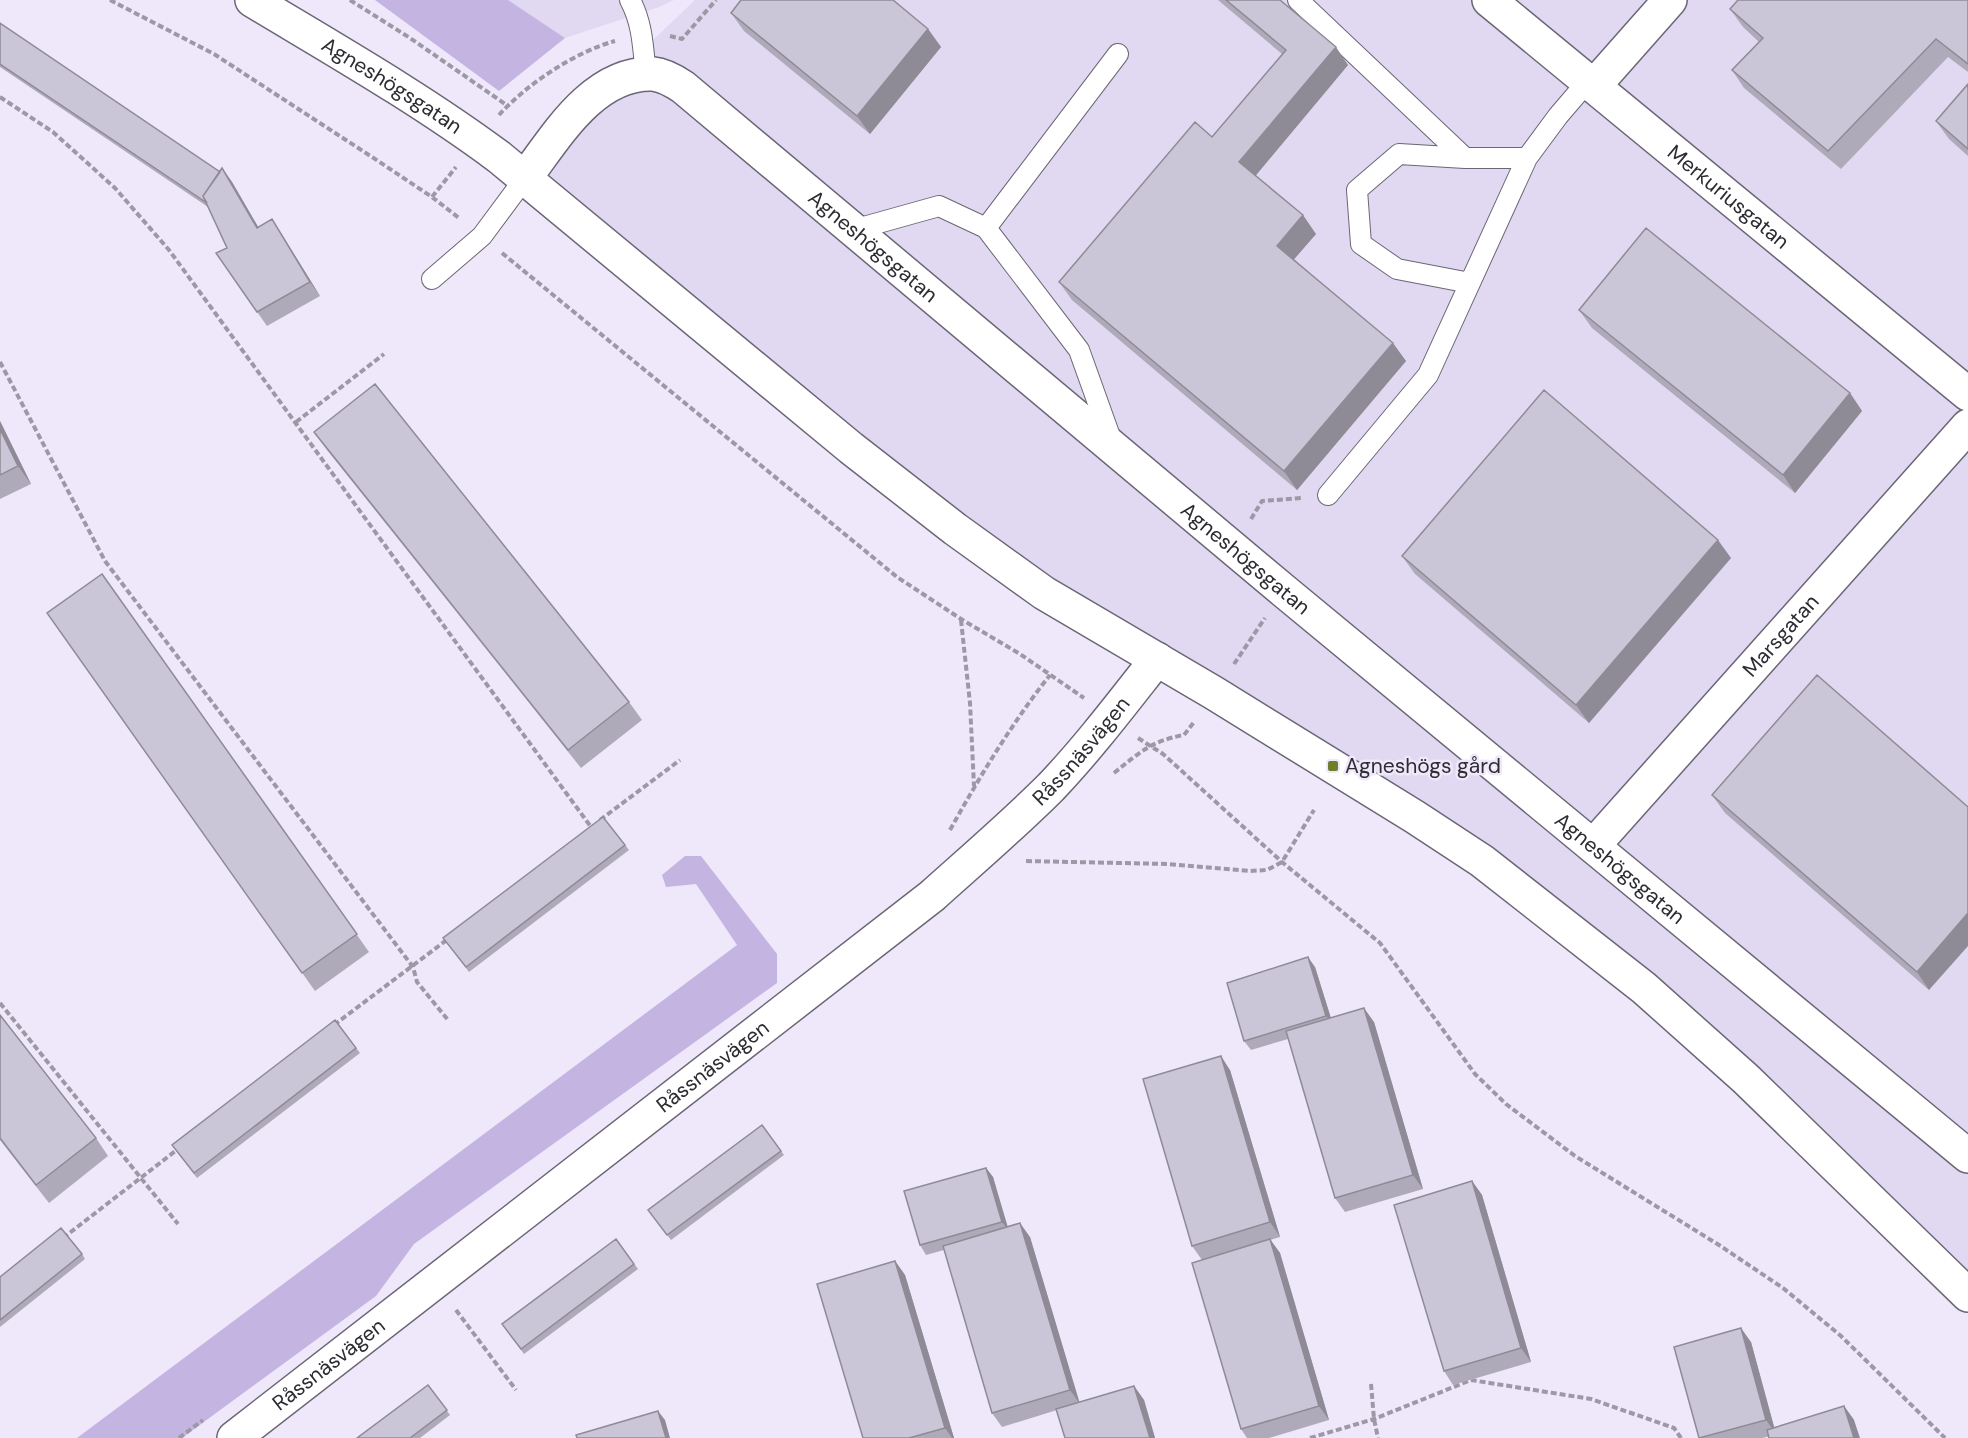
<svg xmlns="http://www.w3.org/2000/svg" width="1968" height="1438" viewBox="0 0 1968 1438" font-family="'DM Sans',sans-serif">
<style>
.built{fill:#e1d9f1}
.green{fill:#c4b4e1}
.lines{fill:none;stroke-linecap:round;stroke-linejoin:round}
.service-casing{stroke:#6b6675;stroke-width:22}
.minor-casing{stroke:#6b6675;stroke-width:36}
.tertiary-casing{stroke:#6b6675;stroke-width:36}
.path{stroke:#9d98a5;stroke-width:4;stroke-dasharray:6 3;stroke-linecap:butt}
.service{stroke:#fff;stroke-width:20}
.minor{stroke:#fff;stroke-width:33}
.tertiary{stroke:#fff;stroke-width:33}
.wall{fill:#afaab9}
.shaded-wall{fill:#8e8b96}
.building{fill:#cbc6d7;stroke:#8e8b96;stroke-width:1.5}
.poi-dot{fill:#707d29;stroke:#eee8fa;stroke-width:2}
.labels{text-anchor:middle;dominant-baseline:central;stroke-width:5;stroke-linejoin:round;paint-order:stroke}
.street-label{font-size:21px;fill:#2e2c32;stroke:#eee8fa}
.poi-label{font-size:21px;fill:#2e2c32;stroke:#eee8fa;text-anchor:start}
</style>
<rect width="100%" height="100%" fill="#eee8fa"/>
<path class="built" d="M508 0H674L659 7 565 38Z
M695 0H1968V1280L1646 989 986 539 526 161Z"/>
<path class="green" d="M375 0H508L565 38 499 91Z
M685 856H701L777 954V983L414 1244 376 1296 182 1438H77L737 945 696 884 666 887 662 875Z"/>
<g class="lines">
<defs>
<path id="service" d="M630 0C643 24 643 49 646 76
M1298 0 1465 158
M986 228 1118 54
M853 230 939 206 986 228 1079 350 1112 442
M432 279 482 236 525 178
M1470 283 1397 269 1361 244 1357 190 1399 154 1465 158H1527
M1328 495 1428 375 1527 158 1558 116 1588 81"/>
<g id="minor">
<path id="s1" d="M1489 0 1968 394"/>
<path d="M1594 86 1670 0"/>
<path id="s2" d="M525 178C556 137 593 72 653 74 664 75 674 81 683 87L1284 591 1968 1156"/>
<path id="s3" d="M1593 846 1968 426"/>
<path id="s4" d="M234 1438 932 896C972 860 1013 825 1051 787 1089 747 1123 702 1157 659"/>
</g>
<g id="tertiary">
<path id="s5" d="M252 0C335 50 421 99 499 157L851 448 955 529 1044 593 1214 693 1415 817 1482 861 1644 988 1746 1079 1968 1295"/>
</g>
</defs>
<use href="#service" class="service-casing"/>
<use href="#minor" class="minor-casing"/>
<use href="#tertiary" class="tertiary-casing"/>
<path class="path" d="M110 0 214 54 372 157 432 197 459 218
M350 0 410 38 508 106
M670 36 682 39 716 0
M0 97 53 132 115 188 169 250 591 827
M499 115C527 84 575 52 615 41
M432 197 456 167
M502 253 897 577 961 619 1020 654 1084 698
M0 362 105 561 413 967 417 982 448 1020
M296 422 384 354
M1251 519 1262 501 1302 498
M961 620 970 703 974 786
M1234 664 1265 618
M1138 738 1163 754 1282 862 1380 943 1475 1074 1506 1104 1575 1156 1719 1245 1783 1288 1841 1336 1945 1438
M1114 773C1139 753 1151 741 1184 735L1194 722
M600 820 680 760
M950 830C980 776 1012 723 1050 675
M1026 861 1168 864 1250 871 1267 870 1282 862 1314 810
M0 1003 178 1224
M334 1025 448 939
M63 1238 178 1149
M456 1310 516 1390
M1371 1384 1374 1419 1378 1438
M179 1438 203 1420
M1310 1438 1374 1419 1471 1380 1591 1399 1674 1428 1681 1438"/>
<use href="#service" class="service"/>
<use href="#minor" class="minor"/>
<use href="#tertiary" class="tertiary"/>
</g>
<path class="wall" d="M1218 0H1280L1348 65 1255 176 1316 234 1294 259 1406 361 1297 490 1072 300 1059 282 1212 137 1282 54Z
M1968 0V72L1948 57 1841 169 1744 88 1732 70 1759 42 1743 27 1730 9Z
M731 13 928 29 941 47 870 134 744 31Z
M0 23 220 172 222 168 232 182 258 227 281 233 320 296 267 326 216 253 227 248 208 207 0 67Z
M1968 84V156L1949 139 1936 121Z
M1579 310 1850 393 1862 411 1795 493 1592 328Z
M0 421 31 484 0 499Z
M314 432 629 702 642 720 581 768 327 450Z
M1402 556 1731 558 1589 723 1415 574Z
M102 574 369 952 315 991 47 613Z
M1712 795 1968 807 1929 990 1725 813Z
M603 817 629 850 469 972 443 938Z
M1315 967 1331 1018 1374 1022 1423 1189 1345 1212 1335 1198 1288 1039 1251 1050 1244 1041Z
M0 1015 96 1138 108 1156 49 1203 0 1140Z
M335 1020 360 1053 197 1178 172 1145Z
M1230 1070 1280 1237 1270 1240 1280 1253 1329 1420 1269 1438H1247L1241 1429 1202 1260 1192 1246Z
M762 1125 784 1155 671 1240 648 1210Z
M986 1168 993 1177 1007 1227 1030 1237 1079 1402 1134 1386 1144 1400 1155 1438H1065L1057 1410 1002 1427 992 1413 944 1250 926 1255 920 1245Z
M1472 1181 1482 1195 1531 1362 1453 1385 1444 1371Z
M616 1239 638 1269 524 1354 502 1324Z
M82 1254 85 1259 0 1327V1277Z
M895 1261 905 1275 954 1438H863Z
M1751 1342 1774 1427 1844 1406 1854 1420 1762 1438H1699Z
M428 1385 450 1415 420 1438H357Z"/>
<path class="shaded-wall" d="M928 29 941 47 870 134 857 116Z
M1336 47 1348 65 1252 180 1239 162Z
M222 168 232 182 267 242 257 228Z
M1303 215 1316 234 1290 264 1277 246Z
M272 219 281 233 320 296 310 282Z
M1393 343 1406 361 1297 490 1284 471Z
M1850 393 1862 411 1795 493 1783 475Z
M0 421 31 484 18 466 0 429Z
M1718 540 1731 558 1589 723 1576 705Z
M1968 913V946L1929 990 1917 972Z
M1308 957 1315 967 1333 1025 1326 1016Z
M1364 1008 1374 1022 1423 1189 1413 1175Z
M1221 1056 1230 1070 1280 1237 1270 1222Z
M986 1168 993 1177 1009 1231 1002 1222Z
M1472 1181 1482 1195 1531 1362 1521 1348Z
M1020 1223 1030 1237 1080 1404 1070 1390Z
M1270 1239 1280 1253 1329 1420 1319 1406Z
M895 1261 905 1275 954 1438H952L945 1428Z
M1741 1328 1751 1342 1776 1434 1766 1420Z
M1134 1386 1144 1400 1155 1438H1150Z
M1844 1406 1854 1420 1860 1438H1854Z
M658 1411 665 1420 670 1438H666Z"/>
<path class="building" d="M741 0H893L928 29 857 116 731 13Z
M1226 0H1280L1336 47 1239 162 1303 215 1277 246 1393 343 1284 471 1059 282 1195 122 1212 137 1286 50Z
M1738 0H1968V64L1936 39 1828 151 1732 70 1763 38 1730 9Z
M0 23 220 172 203 196 207 203 0 64Z
M1968 84V149L1936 121Z
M222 168 257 228 272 219 310 282 257 312 216 253 227 248 203 196Z
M1646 228 1850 393 1783 475 1579 310Z
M375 384 629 702 568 750 314 432Z
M1544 390 1718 540 1576 705 1402 556Z
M0 429 18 466 0 475Z
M102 574 357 934 302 973 47 613Z
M1817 675 1968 807V913L1917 972 1712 795Z
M603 817 625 845 466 967 443 938Z
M1308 957 1326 1016 1244 1041 1227 983Z
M1364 1008 1413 1175 1335 1198 1286 1031Z
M0 1015 96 1138 36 1185 0 1138Z
M335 1020 356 1048 194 1173 172 1145Z
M1221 1056 1270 1222 1192 1246 1143 1079Z
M762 1125 781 1151 667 1235 648 1210Z
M986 1168 1002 1222 920 1245 904 1191Z
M1472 1181 1521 1348 1444 1371 1394 1205Z
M1020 1223 1070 1390 992 1413 943 1246Z
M61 1228 82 1254 0 1320V1277Z
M616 1239 634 1264 521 1349 502 1324Z
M1270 1239 1319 1406 1241 1429 1192 1263Z
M895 1261 945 1428 909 1438H863L817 1284Z
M1741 1328 1766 1420 1699 1438 1674 1347Z
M428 1385 447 1410 410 1438H357Z
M1134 1386 1150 1438H1065L1056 1409Z
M1844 1406 1854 1438H1769L1767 1430Z
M658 1411 666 1438H577L576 1435Z"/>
<rect class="poi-dot" x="1327" y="760" width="12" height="12" rx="3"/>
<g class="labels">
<g class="street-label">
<text stroke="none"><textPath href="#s5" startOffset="164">Agneshögsgatan</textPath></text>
<text stroke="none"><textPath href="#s1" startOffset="310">Merkuriusgatan</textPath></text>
<text stroke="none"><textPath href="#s2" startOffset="453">Agneshögsgatan</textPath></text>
<text stroke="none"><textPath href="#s2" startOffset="939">Agneshögsgatan</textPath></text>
<text stroke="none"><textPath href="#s3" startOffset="282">Marsgatan</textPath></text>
<text stroke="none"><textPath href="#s4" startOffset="1092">Råssnäsvägen</textPath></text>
<text stroke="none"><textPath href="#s2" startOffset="1425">Agneshögsgatan</textPath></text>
<text stroke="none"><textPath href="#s4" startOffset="606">Råssnäsvägen</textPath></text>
<text stroke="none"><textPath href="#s4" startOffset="120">Råssnäsvägen</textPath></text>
</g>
<g class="poi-label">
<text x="1345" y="766">Agneshögs gård</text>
</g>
</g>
</svg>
